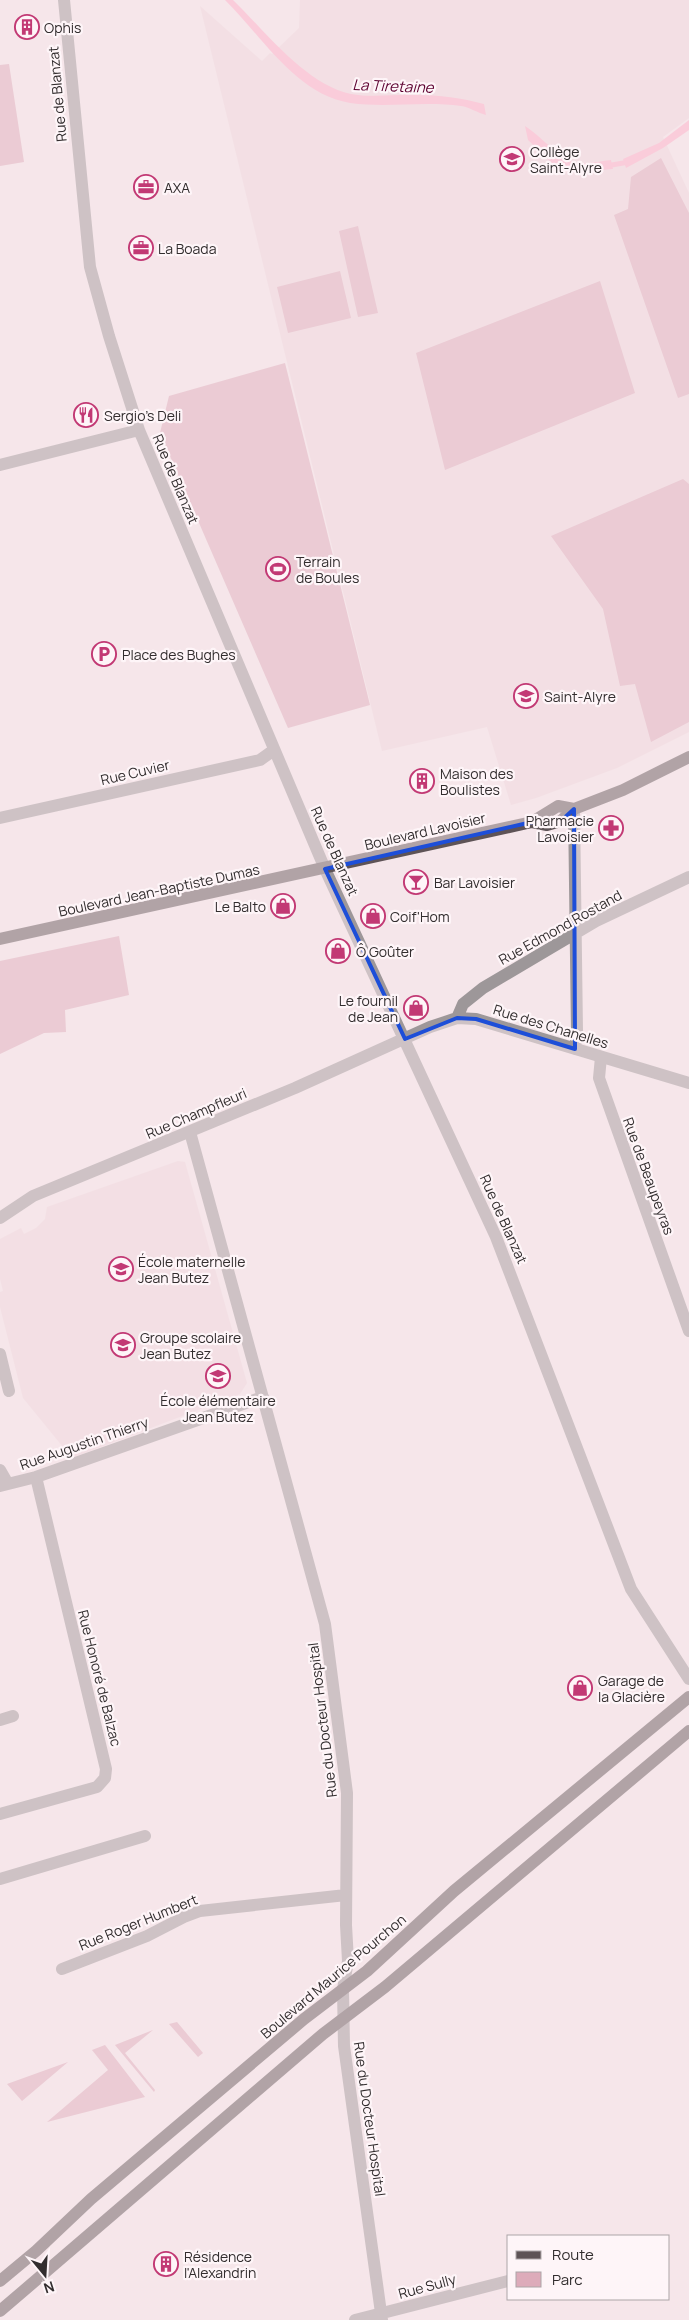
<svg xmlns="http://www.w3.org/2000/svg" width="689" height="2320" viewBox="0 0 689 2320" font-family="Manrope,sans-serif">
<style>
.built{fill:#efd8de}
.green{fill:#ddabba}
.water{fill:#feaec8}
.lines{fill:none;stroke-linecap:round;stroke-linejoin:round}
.stream{stroke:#feaec8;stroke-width:5}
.minor{stroke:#9d9799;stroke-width:12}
.major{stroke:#5e5356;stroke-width:12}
.marked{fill:none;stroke:#1d4ed8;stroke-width:4;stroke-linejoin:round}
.labels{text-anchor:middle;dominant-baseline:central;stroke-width:4.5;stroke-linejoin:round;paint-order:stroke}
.poi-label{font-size:14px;fill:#322d2e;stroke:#fef5f8;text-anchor:start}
.street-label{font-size:14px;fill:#322d2e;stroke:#fef5f8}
.water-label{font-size:15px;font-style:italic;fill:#5d0030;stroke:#fef5f8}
</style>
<rect width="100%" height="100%" fill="#f5e6ea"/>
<path class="built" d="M300 0H689V118L663 137 689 193V732L617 768 536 798 511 805 487 727 382 751 200 6 262 61 270 53 272 54 299 28Z
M178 1161 185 1162 247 1383 240 1394 72 1458 23 1398 0 1307V1292L3 1291 0 1279V1239L21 1228 24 1234 36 1228 45 1219 47 1207Z"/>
<path class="green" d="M9 64 24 162 0 166V65Z
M661 158 689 213V394L678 398 614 215 628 209 631 177Z
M358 226 378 313 358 317 339 231Z
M340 271 351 318 288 333 277 287Z
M600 281 635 393 445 470 416 353Z
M285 363 370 705 288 728 160 433 169 396Z
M683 479 689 484V722L651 742 635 684 620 686 603 609 551 536Z
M119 936 129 995 65 1010 66 1032 44 1033 0 1054V961Z
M177 2022 203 2053 198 2057 169 2024Z
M153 2030 125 2053 155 2090 154 2092 115 2045Z
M105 2045 145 2097 47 2122 108 2070 92 2050Z
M68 2062 22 2101 7 2084Z"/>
<path class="water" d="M225 0H233C265 31 306 85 351 94 372 98 395 94 416 95 439 95 462 98 484 104L486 115C478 113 469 107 461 106 425 101 386 108 350 103 295 94 262 36 225 0Z
M689 120V130L663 148 626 168 623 159 659 143Z
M525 126C540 135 563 163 580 163 590 164 601 161 611 160L613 169 580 172 557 168 528 140Z"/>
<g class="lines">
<path class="stream" d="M606 166 629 162"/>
<path class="minor" d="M64 0 90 267 109 336 139 430 325 869 496 1237 631 1589 689 1679
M0 465 139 430
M574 809 577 1032 575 1049
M0 818 260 760 274 750
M457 1018 463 1004 483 988 596 921 689 877
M601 1057 599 1078 689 1331
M190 1132 325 1624 347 1793 346 1925 348 1961 343 1989 344 2046 382 2320
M0 1218 33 1196 295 1088 430 1027 457 1018 476 1019 689 1083
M0 1354 9 1391
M0 1470 8 1484
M0 1486 36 1477 263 1397
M0 1720 13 1716
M0 1814 97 1787 105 1778 106 1769 36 1477
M0 1879 145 1836
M62 1969 147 1936 184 1917 200 1911 346 1895
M355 2320 508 2281"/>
<path class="major" d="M532 822 547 825 561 821 574 809 623 790 689 757
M0 939 532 822 558 806 574 809
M0 2281 36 2251 91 2199 304 2019 367 1971 454 1891 689 1697
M0 2311 323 2034 385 1987 689 1731"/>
</g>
<path d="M0 0H689V2320H0ZM574 809 575 1049 476 1019 457 1018 405 1039 325 869 532 822 547 825 561 821Z" fill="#f5e6ea" fill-opacity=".55" fill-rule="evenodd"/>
<path class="marked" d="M574 809 575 1049 476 1019 457 1018 405 1039 325 869 532 822 547 825 561 821Z"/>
<defs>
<symbol id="building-ring" viewBox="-11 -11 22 22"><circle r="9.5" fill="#fef5f8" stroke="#c23974" stroke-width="1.5"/><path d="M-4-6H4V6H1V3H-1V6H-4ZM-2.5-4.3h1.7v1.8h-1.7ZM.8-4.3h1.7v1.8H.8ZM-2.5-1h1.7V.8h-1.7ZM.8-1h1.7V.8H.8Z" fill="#c23974"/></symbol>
<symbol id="school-ring" viewBox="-11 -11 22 22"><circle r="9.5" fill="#fef5f8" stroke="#c23974" stroke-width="1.5"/><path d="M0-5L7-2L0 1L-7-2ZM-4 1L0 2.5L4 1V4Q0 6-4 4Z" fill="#c23974"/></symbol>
<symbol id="office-ring" viewBox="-11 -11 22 22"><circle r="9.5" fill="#fef5f8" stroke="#c23974" stroke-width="1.5"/><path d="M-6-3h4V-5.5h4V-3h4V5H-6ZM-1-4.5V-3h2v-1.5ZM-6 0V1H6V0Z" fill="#c23974"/></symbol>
<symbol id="restaurant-ring" viewBox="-11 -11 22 22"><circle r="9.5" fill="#fef5f8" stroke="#c23974" stroke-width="1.5"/><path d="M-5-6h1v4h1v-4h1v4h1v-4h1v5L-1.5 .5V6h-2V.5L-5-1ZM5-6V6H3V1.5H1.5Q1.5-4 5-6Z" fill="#c23974"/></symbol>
<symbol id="stadium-ring" viewBox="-11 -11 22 22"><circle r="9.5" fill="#fef5f8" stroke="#c23974" stroke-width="1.5"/><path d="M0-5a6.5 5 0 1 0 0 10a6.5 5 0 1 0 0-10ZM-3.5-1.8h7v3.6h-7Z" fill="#c23974"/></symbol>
<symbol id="parking-ring" viewBox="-11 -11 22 22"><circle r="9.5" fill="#fef5f8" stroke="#c23974" stroke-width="1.5"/><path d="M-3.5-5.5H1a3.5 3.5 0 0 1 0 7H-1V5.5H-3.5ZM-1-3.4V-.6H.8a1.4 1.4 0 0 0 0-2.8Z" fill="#c23974"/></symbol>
<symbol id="pharmacy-ring" viewBox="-11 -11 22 22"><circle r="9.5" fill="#fef5f8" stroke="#c23974" stroke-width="1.5"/><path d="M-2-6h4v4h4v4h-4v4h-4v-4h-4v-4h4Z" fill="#c23974"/></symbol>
<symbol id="bar-ring" viewBox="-11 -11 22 22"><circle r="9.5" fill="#fef5f8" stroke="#c23974" stroke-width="1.5"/><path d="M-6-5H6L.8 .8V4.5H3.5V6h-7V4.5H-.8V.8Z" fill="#c23974"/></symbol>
<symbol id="shop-ring" viewBox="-11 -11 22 22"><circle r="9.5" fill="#fef5f8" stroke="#c23974" stroke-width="1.5"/><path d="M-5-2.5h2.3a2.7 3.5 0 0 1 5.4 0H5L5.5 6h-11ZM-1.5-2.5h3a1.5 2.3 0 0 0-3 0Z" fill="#c23974"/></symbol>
</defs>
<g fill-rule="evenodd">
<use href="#building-ring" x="13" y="13" width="28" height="28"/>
<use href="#school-ring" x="498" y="145" width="28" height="28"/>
<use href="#office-ring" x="132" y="173" width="28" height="28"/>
<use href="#office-ring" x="127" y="234" width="28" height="28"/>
<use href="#restaurant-ring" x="72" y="401" width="28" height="28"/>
<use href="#stadium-ring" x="264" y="555" width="28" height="28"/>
<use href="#parking-ring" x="90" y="640" width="28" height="28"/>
<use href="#school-ring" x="512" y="682" width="28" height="28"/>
<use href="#building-ring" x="408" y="767" width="28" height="28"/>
<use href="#pharmacy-ring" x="597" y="814" width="28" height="28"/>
<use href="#bar-ring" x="402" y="868" width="28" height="28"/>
<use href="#shop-ring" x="269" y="892" width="28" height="28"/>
<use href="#shop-ring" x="359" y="902" width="28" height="28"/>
<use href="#shop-ring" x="324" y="937" width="28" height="28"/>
<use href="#shop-ring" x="402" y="994" width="28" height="28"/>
<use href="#school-ring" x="107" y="1255" width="28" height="28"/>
<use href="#school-ring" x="109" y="1331" width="28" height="28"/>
<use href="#school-ring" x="204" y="1362" width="28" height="28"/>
<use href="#shop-ring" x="566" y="1674" width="28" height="28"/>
<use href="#building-ring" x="152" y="2250" width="28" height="28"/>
</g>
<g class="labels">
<g class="poi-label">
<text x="44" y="27">Ophis</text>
<text x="530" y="151">Collège<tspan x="530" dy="16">Saint-Alyre</tspan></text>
<text x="164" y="187">AXA</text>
<text x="158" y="248">La Boada</text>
<text x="104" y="415">Sergio's Deli</text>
<text x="296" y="561">Terrain<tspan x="296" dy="16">de Boules</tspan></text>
<text x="122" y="654">Place des Bughes</text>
<text x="544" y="696">Saint-Alyre</text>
<text x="440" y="773">Maison des<tspan x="440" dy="16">Boulistes</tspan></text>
<text x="594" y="820" text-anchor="end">Pharmacie<tspan x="594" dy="16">Lavoisier</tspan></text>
<text x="434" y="882">Bar Lavoisier</text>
<text x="266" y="906" text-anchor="end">Le Balto</text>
<text x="390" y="916">Coif'Hom</text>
<text x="356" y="951">Ô Goûter</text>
<text x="398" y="1000" text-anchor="end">Le fournil<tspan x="398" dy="16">de Jean</tspan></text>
<text x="138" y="1261">École maternelle<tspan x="138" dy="16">Jean Butez</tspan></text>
<text x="140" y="1337">Groupe scolaire<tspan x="140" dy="16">Jean Butez</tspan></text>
<text x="218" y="1400" text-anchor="middle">École élémentaire<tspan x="218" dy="16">Jean Butez</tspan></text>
<text x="598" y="1680">Garage de<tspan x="598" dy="16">la Glacière</tspan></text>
<text x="184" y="2256">Résidence<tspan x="184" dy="16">l'Alexandrin</tspan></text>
</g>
<g class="street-label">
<text transform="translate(57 94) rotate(-95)">Rue de Blanzat</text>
<text transform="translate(176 479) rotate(67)">Rue de Blanzat</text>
<text transform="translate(135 772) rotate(-13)">Rue Cuvier</text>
<text transform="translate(425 831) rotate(-13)">Boulevard Lavoisier</text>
<text transform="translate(335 851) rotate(66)">Rue de Blanzat</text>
<text transform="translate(159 890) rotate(-12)">Boulevard Jean-Baptiste Dumas</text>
<text transform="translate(560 927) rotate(-29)">Rue Edmond Rostand</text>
<text transform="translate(551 1026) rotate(17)">Rue des Chanelles</text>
<text transform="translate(196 1113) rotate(-23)">Rue Champfleuri</text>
<text transform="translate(649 1176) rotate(70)">Rue de Beaupeyras</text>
<text transform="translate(504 1219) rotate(66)">Rue de Blanzat</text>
<text transform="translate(84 1443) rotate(-19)">Rue Augustin Thierry</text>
<text transform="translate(100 1678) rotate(76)">Rue Honoré de Balzac</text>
<text transform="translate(322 1720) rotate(-97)">Rue du Docteur Hospital</text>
<text transform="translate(138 1922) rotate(-22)">Rue Roger Humbert</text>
<text transform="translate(333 1976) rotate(-40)">Boulevard Maurice Pourchon</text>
<text transform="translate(370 2119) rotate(82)">Rue du Docteur Hospital</text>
<text transform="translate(427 2286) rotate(-15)">Rue Sully</text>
</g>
<g class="water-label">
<text transform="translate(393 86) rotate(2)">La Tiretaine</text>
</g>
</g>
<rect x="507" y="2235" width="162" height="65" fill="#fef5f8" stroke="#aca5a7"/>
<rect x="516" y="2251" width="25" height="8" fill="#5e5356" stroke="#aca5a7"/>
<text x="552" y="2260" font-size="15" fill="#322d2e">Route</text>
<rect x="516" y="2272" width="25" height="15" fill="#ddabba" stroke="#aca5a7"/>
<text x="552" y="2285" font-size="15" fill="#322d2e">Parc</text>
<g transform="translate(45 2275) rotate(162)" stroke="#fef5f8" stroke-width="4" paint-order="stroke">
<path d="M0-4L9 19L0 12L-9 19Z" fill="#322d2e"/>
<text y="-8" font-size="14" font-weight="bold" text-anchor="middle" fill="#322d2e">N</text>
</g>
</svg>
